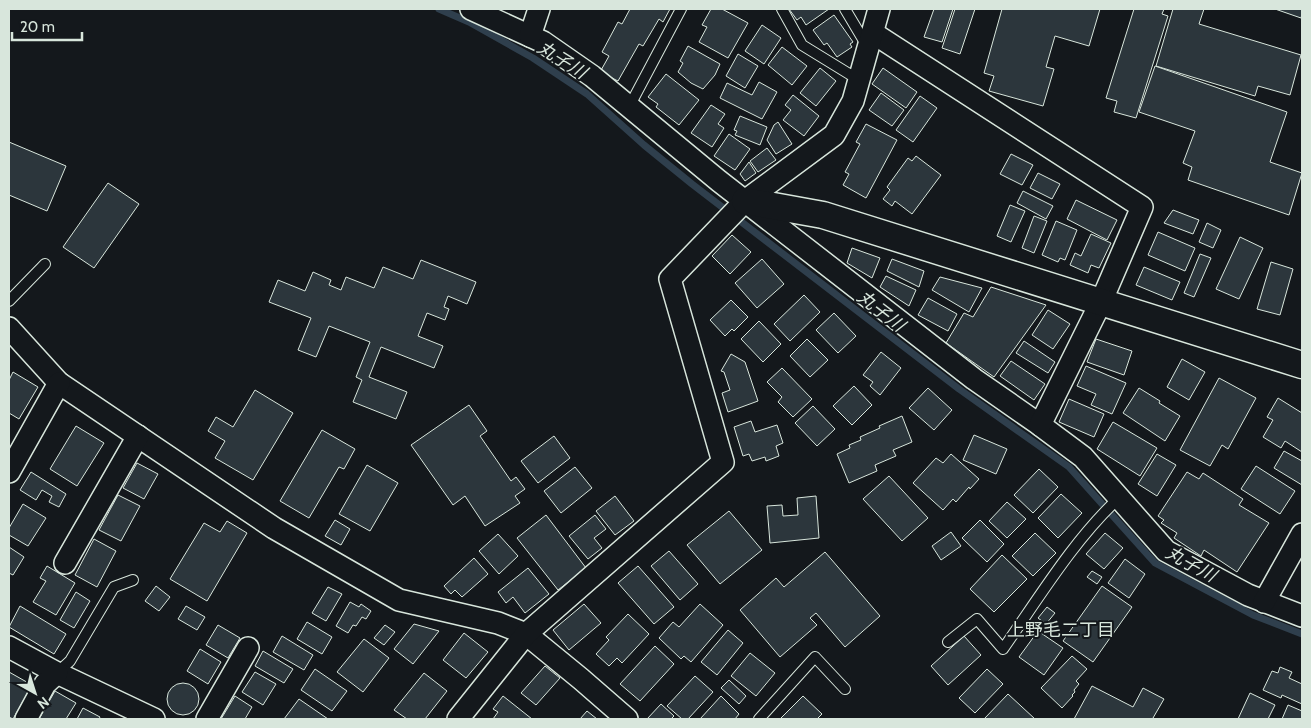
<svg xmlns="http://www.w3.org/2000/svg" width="1311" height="728" viewBox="0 0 1311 728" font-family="Cabin,'Noto Sans JP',sans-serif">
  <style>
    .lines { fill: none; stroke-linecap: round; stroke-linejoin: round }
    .stream { stroke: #2f3f4d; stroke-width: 7 }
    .building { fill: #2c363c; stroke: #d8e6dc }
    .service-casing { stroke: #d8e6dc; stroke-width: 12 }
    .minor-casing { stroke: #d8e6dc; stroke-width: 24 }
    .tertiary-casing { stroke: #d8e6dc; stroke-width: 29 }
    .service { stroke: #14181c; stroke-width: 10 }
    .minor { stroke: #14181c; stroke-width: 21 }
    .tertiary { stroke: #14181c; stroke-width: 26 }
    .labels { text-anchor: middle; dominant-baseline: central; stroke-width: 4; stroke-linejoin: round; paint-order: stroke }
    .water-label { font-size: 18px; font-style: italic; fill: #d8e6dc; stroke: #14181c }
    .neighbourhood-label { font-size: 18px; fill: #d8e6dc; stroke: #14181c }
  </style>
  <rect width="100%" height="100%" fill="#14181c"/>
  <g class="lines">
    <!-- stream -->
    <path class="stream" d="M 439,9 L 469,22 L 533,58 L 587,94 L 644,145 L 692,184 L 959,389 L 1069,467 L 1155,563 L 1253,615 L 1302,634"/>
  </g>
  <!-- building -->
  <g class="building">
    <path d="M 630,9 L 670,9 L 663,22 L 659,19 L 643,46 L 639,44 L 618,81 L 600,72 L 609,56 L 602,52 L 618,22 L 622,24 Z"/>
    <path d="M 711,9 L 722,9 L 748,23 L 728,58 L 699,42 L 707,27 L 702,25 Z"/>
    <path d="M 789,9 L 829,9 L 806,25 L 801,17 L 797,20 Z"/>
    <path d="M 934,9 L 953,9 L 942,42 L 924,37 Z"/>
    <path d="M 955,9 L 975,9 L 960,54 L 942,48 Z"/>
    <path d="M 1002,9 L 1100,9 L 1089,46 L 1055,36 L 1046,67 L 1054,69 L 1043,106 L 989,91 L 994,76 L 984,73 Z"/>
    <path d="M 1134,9 L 1164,9 L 1162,14 L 1168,16 L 1136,118 L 1114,112 L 1117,101 L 1106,98 Z"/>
    <path d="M 1173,9 L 1204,9 L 1199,24 L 1301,55 L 1290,95 L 1258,86 L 1255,96 L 1156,66 Z"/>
    <path d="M 1275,9 L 1302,9 L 1302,14 L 1301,18 Z"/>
    <path d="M 834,15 L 853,42 L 850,44 L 852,47 L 837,57 L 827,43 L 824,45 L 813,30 Z"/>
    <path d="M 762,25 L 781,38 L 764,64 L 745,51 Z"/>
    <path d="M 688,46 L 720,64 L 715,75 L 703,89 L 691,83 L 678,72 L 683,63 L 680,61 Z"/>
    <path d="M 782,47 L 807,66 L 792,85 L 768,65 Z"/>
    <path d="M 738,54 L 758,66 L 745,88 L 726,76 Z"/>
    <path d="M 1155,66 L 1287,112 L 1270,162 L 1302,173 L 1289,215 L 1188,180 L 1192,167 L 1183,163 L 1195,131 L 1139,112 Z"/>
    <path d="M 820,68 L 836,81 L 816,106 L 800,93 Z"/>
    <path d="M 883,68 L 917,92 L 906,108 L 872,84 Z"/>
    <path d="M 666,74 L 699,100 L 679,125 L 656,107 L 658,104 L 648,97 Z"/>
    <path d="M 759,82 L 777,92 L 762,119 L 720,98 L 727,83 L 752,95 Z"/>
    <path d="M 881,93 L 904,110 L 892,126 L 869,110 Z"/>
    <path d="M 793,95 L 819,116 L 804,136 L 783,120 L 791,110 L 785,105 Z"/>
    <path d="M 920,96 L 937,108 L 913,142 L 896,130 Z"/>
    <path d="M 711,105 L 725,114 L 718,124 L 724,128 L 712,147 L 691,133 Z"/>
    <path d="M 740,116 L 767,127 L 760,145 L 735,135 L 737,131 L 734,130 Z"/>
    <path d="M 778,122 L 792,144 L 776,154 L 767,140 L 774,125 Z"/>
    <path d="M 866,124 L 897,140 L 866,198 L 843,185 L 849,174 L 845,172 L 860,144 L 856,142 Z"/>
    <path d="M 729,134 L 750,149 L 735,170 L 714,156 Z"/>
    <path d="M 9,142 L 66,166 L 47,211 L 9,195 Z"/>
    <path d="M 767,148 L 776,160 L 758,172 L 750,161 Z"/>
    <path d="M 1011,154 L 1033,165 L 1022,185 L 1000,174 Z"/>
    <path d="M 916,156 L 941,175 L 912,214 L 895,201 L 892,206 L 883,199 L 890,190 L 887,187 L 908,158 L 912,161 Z"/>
    <path d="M 749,162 L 756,173 L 745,181 L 740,174 Z"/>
    <path d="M 1038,173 L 1060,184 L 1052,199 L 1030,188 Z"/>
    <path d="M 108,183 L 139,204 L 94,268 L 63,247 Z"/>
    <path d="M 1023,191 L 1053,206 L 1046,219 L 1017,203 Z"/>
    <path d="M 1076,200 L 1117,220 L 1107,240 L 1067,219 Z"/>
    <path d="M 1010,205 L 1025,211 L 1011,242 L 997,236 Z"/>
    <path d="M 1173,210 L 1199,220 L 1193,234 L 1164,223 Z"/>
    <path d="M 1034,216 L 1047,221 L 1034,253 L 1022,248 Z"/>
    <path d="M 1056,221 L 1077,230 L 1065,260 L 1060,258 L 1058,262 L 1042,255 Z"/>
    <path d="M 1207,223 L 1221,230 L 1213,248 L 1199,242 Z"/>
    <path d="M 1158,232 L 1195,248 L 1185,271 L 1148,255 Z"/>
    <path d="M 1091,234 L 1111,243 L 1099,268 L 1091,265 L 1088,273 L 1070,265 L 1075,253 L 1081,256 Z"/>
    <path d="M 732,235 L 751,252 L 730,274 L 712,256 Z"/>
    <path d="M 1240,237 L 1263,248 L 1239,299 L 1216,289 Z"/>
    <path d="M 852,248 L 880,258 L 872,278 L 847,263 Z"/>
    <path d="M 1200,254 L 1211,258 L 1194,297 L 1184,293 Z"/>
    <path d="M 762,259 L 784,284 L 757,308 L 735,283 Z"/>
    <path d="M 892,259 L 924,271 L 919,287 L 887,271 Z"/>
    <path d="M 421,260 L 476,282 L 467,304 L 448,296 L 444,307 L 449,309 L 445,320 L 427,313 L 418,336 L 443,346 L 434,368 L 381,347 L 369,377 L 407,392 L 396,419 L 353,402 L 362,380 L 356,377 L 370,342 L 329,326 L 316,357 L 298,350 L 311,318 L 269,302 L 278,280 L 305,291 L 313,272 L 331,280 L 329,285 L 341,290 L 346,277 L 374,288 L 383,267 L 413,279 Z"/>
    <path d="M 1271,262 L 1293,269 L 1280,315 L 1257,309 Z"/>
    <path d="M 1144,267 L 1180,282 L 1172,300 L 1136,285 Z"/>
    <path d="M 886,276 L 916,290 L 909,306 L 880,287 Z"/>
    <path d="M 940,277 L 982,288 L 969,312 L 932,290 Z"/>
    <path d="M 991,287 L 1046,305 L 994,377 L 946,343 L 964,313 L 973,317 Z"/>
    <path d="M 804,295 L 820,312 L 790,341 L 774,324 Z"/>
    <path d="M 928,298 L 957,314 L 948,331 L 918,315 Z"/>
    <path d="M 731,300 L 748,317 L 734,331 L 732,329 L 725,336 L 710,320 Z"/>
    <path d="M 1048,310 L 1070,324 L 1053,349 L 1032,335 Z"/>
    <path d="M 834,313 L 856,336 L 838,353 L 816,330 Z"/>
    <path d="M 759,321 L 781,344 L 763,362 L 741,339 Z"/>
    <path d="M 807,339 L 828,360 L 810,377 L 790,356 Z"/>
    <path d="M 1096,339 L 1132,351 L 1124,375 L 1087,362 Z"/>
    <path d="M 1024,341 L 1055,362 L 1048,373 L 1016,353 Z"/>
    <path d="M 881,352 L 901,368 L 880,395 L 870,386 L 873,382 L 863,375 Z"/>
    <path d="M 731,354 L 745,362 L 758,401 L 728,412 L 722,393 L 730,390 L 724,372 L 721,371 Z"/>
    <path d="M 1182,359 L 1205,372 L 1189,400 L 1167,387 Z"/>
    <path d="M 1011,361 L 1045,384 L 1034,400 L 1000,376 Z"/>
    <path d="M 1086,366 L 1126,383 L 1112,414 L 1091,405 L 1096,394 L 1077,386 Z"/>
    <path d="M 782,368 L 812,399 L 793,417 L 778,402 L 782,397 L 767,382 Z"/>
    <path d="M 13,372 L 38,387 L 19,419 L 9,413 L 9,380 Z"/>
    <path d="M 1219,378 L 1256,398 L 1228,449 L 1222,445 L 1210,466 L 1180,450 Z"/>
    <path d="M 854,386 L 872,405 L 852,425 L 833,406 Z"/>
    <path d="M 928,388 L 952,410 L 934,430 L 909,408 Z"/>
    <path d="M 1139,388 L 1160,401 L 1159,403 L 1180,416 L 1165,441 L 1123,413 Z"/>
    <path d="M 255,390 L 293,413 L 253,480 L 215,458 L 225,441 L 208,431 L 216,417 L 233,427 Z"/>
    <path d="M 1278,398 L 1302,413 L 1302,452 L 1285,441 L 1281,448 L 1263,437 L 1273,420 L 1267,417 Z"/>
    <path d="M 1069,399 L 1104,414 L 1094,437 L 1059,422 Z"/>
    <path d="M 469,405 L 487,431 L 480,436 L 511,481 L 516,477 L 525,489 L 515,496 L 520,503 L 485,526 L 465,496 L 453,505 L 411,445 Z"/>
    <path d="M 813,406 L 835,429 L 817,446 L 795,423 Z"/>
    <path d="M 902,416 L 912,442 L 893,450 L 896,456 L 875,465 L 877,471 L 849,483 L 837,454 L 850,448 L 849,445 L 861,440 L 860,437 L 880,428 L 879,426 Z"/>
    <path d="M 751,421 L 755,432 L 777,425 L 783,443 L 776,446 L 779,456 L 766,461 L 765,457 L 752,461 L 749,454 L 743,456 L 734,427 Z"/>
    <path d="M 1113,422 L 1157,448 L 1140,476 L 1097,449 Z"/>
    <path d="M 76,426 L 104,443 L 77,486 L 50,469 Z"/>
    <path d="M 322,430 L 355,449 L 344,469 L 339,467 L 309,518 L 280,501 Z"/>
    <path d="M 974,435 L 1007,449 L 996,474 L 963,460 Z"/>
    <path d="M 554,436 L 570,458 L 538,483 L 521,461 Z"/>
    <path d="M 1284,451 L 1302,461 L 1302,485 L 1274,468 Z"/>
    <path d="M 951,454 L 979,479 L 970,489 L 969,487 L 956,502 L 953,499 L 943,510 L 913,483 L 936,458 L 943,463 Z"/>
    <path d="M 1157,454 L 1176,465 L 1157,496 L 1138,484 Z"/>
    <path d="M 137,463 L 158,474 L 144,499 L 123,488 Z"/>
    <path d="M 367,465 L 398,483 L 370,531 L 339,514 Z"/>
    <path d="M 1256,466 L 1295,491 L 1280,514 L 1241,489 Z"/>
    <path d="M 575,467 L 592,488 L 561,513 L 544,491 Z"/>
    <path d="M 1039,469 L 1058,487 L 1033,513 L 1014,495 Z"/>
    <path d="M 31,472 L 66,494 L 59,507 L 49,502 L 52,496 L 42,490 L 36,500 L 20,490 Z"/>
    <path d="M 1187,472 L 1199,479 L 1203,473 L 1243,499 L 1239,505 L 1269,523 L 1237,572 L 1204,550 L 1201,556 L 1174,538 L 1177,533 L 1161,523 L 1164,520 L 1158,516 Z"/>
    <path d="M 889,476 L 928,518 L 902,541 L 863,499 Z"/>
    <path d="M 1061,494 L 1082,513 L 1058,538 L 1038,518 Z"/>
    <path d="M 118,495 L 140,506 L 121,541 L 99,530 Z"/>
    <path d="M 615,496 L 634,521 L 615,535 L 596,511 Z"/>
    <path d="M 816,496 L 819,538 L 770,543 L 767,506 L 782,505 L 783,516 L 798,515 L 797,498 Z"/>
    <path d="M 1007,502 L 1026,519 L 1007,538 L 989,521 Z"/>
    <path d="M 23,504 L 46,518 L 28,546 L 9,535 L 9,528 Z"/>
    <path d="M 729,511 L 762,550 L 720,584 L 687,545 Z"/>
    <path d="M 546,515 L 586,568 L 558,590 L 517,538 Z"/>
    <path d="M 595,515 L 606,529 L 594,538 L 602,548 L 588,559 L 569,536 Z"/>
    <path d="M 335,520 L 350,529 L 341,545 L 325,536 Z"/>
    <path d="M 980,520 L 1004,544 L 987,562 L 962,538 Z"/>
    <path d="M 227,521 L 247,533 L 207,601 L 170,579 L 204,523 L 220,532 Z"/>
    <path d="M 951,532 L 961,546 L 941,560 L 932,546 Z"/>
    <path d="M 1035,533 L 1056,553 L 1033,576 L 1012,556 Z"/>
    <path d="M 1105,533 L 1123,548 L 1104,569 L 1086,554 Z"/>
    <path d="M 498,534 L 518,556 L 499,574 L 479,551 Z"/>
    <path d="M 94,539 L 116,551 L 97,587 L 75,575 Z"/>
    <path d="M 9,547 L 24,557 L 13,575 L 9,573 Z"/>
    <path d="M 669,551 L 698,584 L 680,600 L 651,566 Z"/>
    <path d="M 825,552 L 880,616 L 845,647 L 816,613 L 810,618 L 817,625 L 780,657 L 740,610 L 776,578 L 784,587 Z"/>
    <path d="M 1002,555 L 1027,579 L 994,612 L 970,589 Z"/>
    <path d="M 474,558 L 488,574 L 462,597 L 455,590 L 451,594 L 444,586 Z"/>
    <path d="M 1125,559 L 1145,574 L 1129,598 L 1108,583 Z"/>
    <path d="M 47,566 L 75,583 L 56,615 L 33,602 L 46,581 L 40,578 Z"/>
    <path d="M 638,566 L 674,607 L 654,624 L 618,583 Z"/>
    <path d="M 528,568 L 549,594 L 525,613 L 513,597 L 506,603 L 498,592 Z"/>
    <path d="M 1092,571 L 1102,577 L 1097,584 L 1087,577 Z"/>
    <path d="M 156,586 L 170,597 L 159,611 L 145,601 Z"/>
    <path d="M 1102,586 L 1132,607 L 1093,662 L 1063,641 Z"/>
    <path d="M 328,587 L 342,594 L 326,621 L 312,613 Z"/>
    <path d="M 76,592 L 90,601 L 74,628 L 60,620 Z"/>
    <path d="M 350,602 L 359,607 L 361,604 L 371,611 L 366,619 L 362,617 L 356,626 L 353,625 L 348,633 L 336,626 Z"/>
    <path d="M 584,604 L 601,623 L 569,650 L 553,630 Z"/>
    <path d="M 700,604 L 723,625 L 691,662 L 684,656 L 681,659 L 659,638 L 673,622 L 679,627 Z"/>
    <path d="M 20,606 L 66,634 L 54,654 L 9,627 Z"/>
    <path d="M 186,606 L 205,617 L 197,630 L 178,619 Z"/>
    <path d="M 1047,607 L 1055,613 L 1046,624 L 1038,618 Z"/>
    <path d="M 628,614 L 649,634 L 622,663 L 617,658 L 609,666 L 596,654 L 609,640 L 606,637 Z"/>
    <path d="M 307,622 L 332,637 L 322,654 L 297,639 Z"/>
    <path d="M 414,624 L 439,631 L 413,664 L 394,649 Z"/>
    <path d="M 218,625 L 240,638 L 228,658 L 206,645 Z"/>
    <path d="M 385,625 L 395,632 L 384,645 L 374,638 Z"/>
    <path d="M 728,630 L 743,643 L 717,675 L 701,662 Z"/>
    <path d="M 1038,631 L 1063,648 L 1044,675 L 1019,657 Z"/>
    <path d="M 464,633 L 488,652 L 466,678 L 443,660 Z"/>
    <path d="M 282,636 L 313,655 L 304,670 L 273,652 Z"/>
    <path d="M 964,636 L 981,655 L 948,685 L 931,666 Z"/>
    <path d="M 364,639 L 389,658 L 363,692 L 337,672 Z"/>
    <path d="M 655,646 L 674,664 L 640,701 L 620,684 Z"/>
    <path d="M 200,649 L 221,662 L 208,684 L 187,671 Z"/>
    <path d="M 263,651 L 293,669 L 284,683 L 255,666 Z"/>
    <path d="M 750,653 L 775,673 L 756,696 L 731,676 Z"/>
    <path d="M 1072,656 L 1087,669 L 1076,681 L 1079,684 L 1074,690 L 1075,692 L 1072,695 L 1073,696 L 1062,708 L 1041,688 Z"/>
    <path d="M 545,666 L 560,678 L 536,705 L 521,693 Z"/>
    <path d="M 1280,667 L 1292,672 L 1289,678 L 1302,684 L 1302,704 L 1282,695 L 1281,698 L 1263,690 L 1272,671 L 1278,673 Z"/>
    <path d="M 315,669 L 347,691 L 332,711 L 301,690 Z"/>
    <path d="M 987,669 L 1003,684 L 975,713 L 959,698 Z"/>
    <path d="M 9,672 L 32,685 L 13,719 L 9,717 Z"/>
    <path d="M 255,672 L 276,684 L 263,705 L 242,692 Z"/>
    <path d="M 424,673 L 447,691 L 425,719 L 407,719 L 394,710 Z"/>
    <path d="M 695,676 L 713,692 L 688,719 L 682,719 L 667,706 Z"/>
    <path d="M 729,680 L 746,696 L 739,704 L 721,688 Z"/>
    <circle cx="183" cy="699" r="16"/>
    <path d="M 1092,686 L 1133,707 L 1143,688 L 1164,699 L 1153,718 L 1155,719 L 1074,719 Z"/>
    <path d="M 55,691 L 76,703 L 66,719 L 39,719 Z"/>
    <path d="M 1250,693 L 1275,705 L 1268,719 L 1238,719 Z"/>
    <path d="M 1008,694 L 1035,719 L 984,719 Z"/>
    <path d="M 235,696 L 252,707 L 245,719 L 221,719 Z"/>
    <path d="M 503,696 L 532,719 L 493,719 L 498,712 L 493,709 Z"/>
    <path d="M 721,696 L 739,714 L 735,719 L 700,719 Z"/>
    <path d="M 803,696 L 822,714 L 817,719 L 780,719 Z"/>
    <path d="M 299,699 L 328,719 L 284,719 Z"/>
    <path d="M 661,704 L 674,716 L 671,719 L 647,719 Z"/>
    <path d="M 1288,705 L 1302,711 L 1302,719 L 1282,719 Z"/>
    <path d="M 83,708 L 100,717 L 99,719 L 77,719 Z"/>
    <path d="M 587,711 L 597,719 L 580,719 Z"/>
  </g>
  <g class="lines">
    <!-- service casing -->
    <g class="service-casing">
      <g id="service">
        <path d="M 782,9 L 802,45 L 859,80"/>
        <path d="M 845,9 L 867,46"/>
        <path d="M 629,107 L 681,9"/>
        <path d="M 9,301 L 45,264"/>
        <path d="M 948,642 L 977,619 L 1003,649 C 1038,599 1075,538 1120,497"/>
        <path d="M 57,673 L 70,661 L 114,587 L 133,580"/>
        <path d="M 759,719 L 815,657 L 845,689"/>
      </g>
    </g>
    <!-- minor casing -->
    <g class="minor-casing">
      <g id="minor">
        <path d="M 471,9 L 543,42 L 592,76 L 719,181 L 974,379 L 1040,425 L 1083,457 L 1166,551 L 1248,595 L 1302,616"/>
        <path d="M 873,33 L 1142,207 L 1101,302 L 1040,425"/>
        <path d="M 530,36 L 539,9"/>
        <path d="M 9,328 L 59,383 L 274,528 L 399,600 L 498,623 L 526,634 L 581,679 L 627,719"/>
        <path d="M 9,472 L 59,383"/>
        <path d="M 65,563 L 138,436"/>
        <path d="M 1264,602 L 1302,534"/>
        <path d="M 9,647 L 57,673 L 154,719"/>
        <path d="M 26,719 L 45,684 L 57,673"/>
        <path d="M 207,719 L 248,648"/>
        <path d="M 458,719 L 526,634 L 723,462 L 670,279 L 745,201 L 834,135 L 853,101 L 879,9"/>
      </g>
    </g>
    <!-- tertiary casing -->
    <g class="tertiary-casing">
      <path id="tertiary" d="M 745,201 L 823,215 L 1302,365"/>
    </g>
    <!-- service -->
    <use href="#service" class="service"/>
    <!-- minor -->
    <use href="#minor" class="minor"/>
    <!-- tertiary -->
    <use href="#tertiary" class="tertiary"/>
  </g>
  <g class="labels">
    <!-- water labels -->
    <g class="water-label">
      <text transform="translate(562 60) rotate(32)">丸子川</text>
      <text transform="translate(881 311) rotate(38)">丸子川</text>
      <text transform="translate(1191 564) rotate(29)">丸子川</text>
    </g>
    <!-- neighbourhood labels -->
    <g class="neighbourhood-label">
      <text x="1061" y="630">上野毛二丁目</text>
    </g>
  </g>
  <!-- border -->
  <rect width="1311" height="728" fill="none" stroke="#d8e6dc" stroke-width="20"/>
  <!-- north arrow -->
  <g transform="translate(35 693) rotate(141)" stroke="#14181c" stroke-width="4" paint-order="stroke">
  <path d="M0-4L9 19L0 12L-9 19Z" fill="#d8e6dc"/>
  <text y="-8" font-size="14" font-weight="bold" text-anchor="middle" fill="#d8e6dc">N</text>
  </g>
  <!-- scale -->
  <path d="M12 32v8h70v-8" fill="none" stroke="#d8e6dc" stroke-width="2.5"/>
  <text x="20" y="32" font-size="15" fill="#d8e6dc" stroke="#14181c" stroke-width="4" paint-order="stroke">20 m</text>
</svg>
